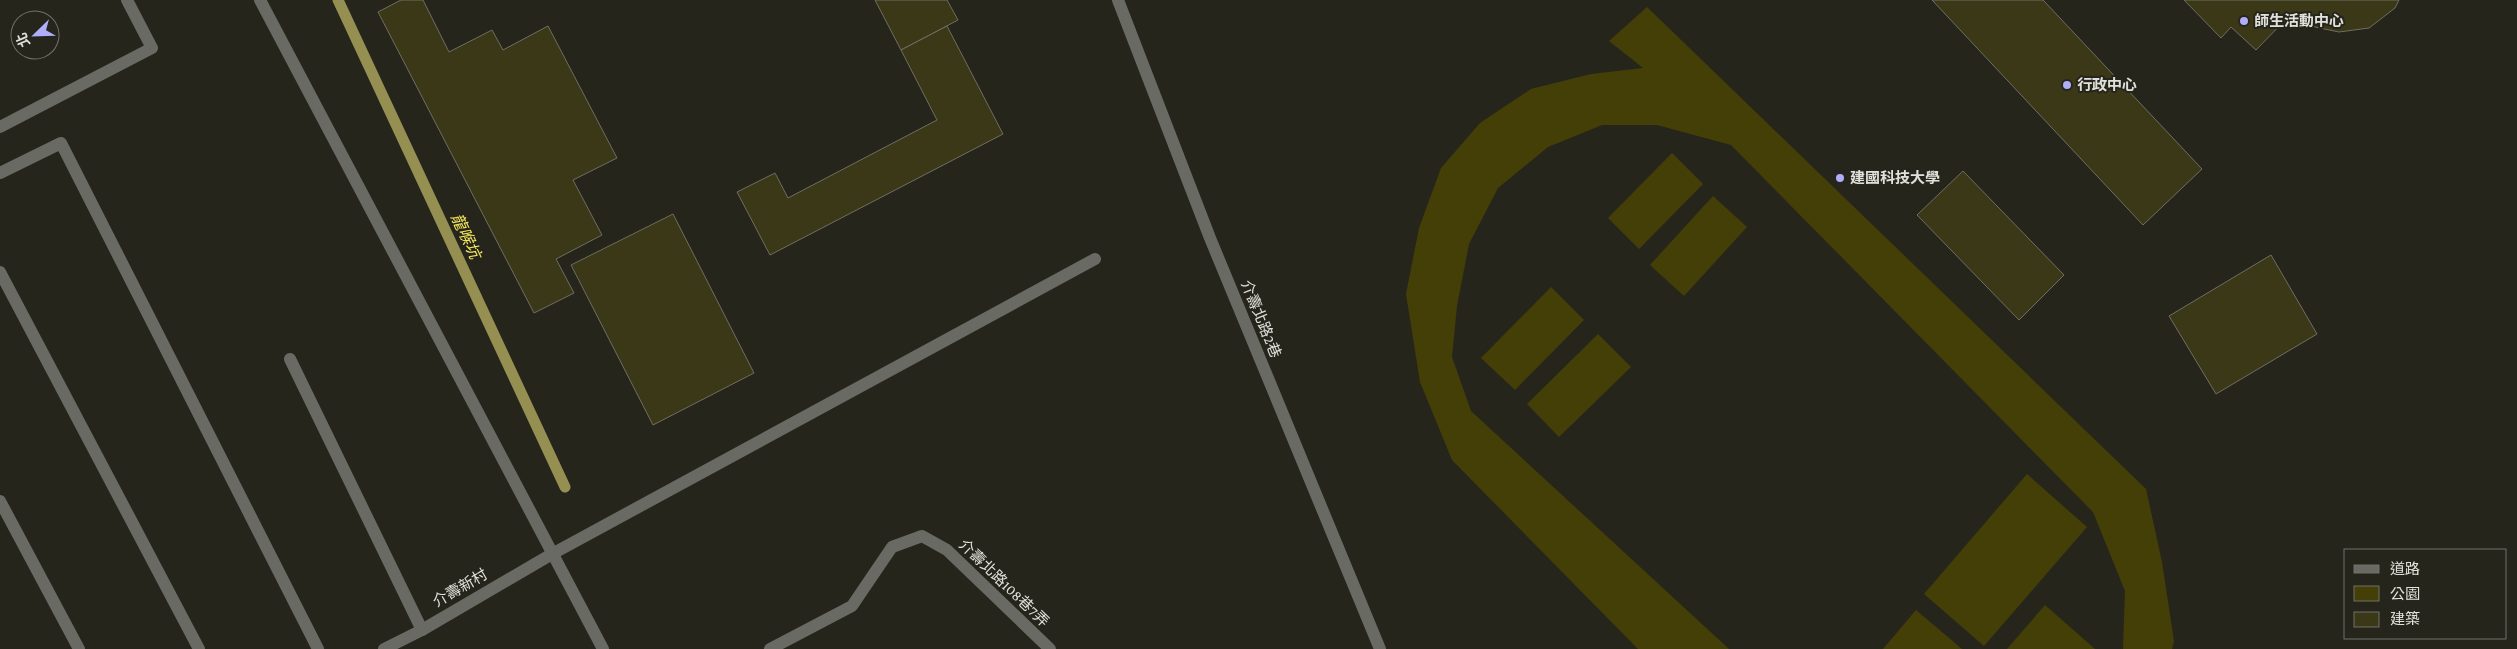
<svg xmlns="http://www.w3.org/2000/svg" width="2517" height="649" viewBox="0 0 2517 649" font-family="'Crimson Pro','Noto Sans TC',serif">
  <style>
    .green { fill: #443f07 }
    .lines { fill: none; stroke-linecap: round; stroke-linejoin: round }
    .stream { stroke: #959052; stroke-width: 11 }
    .building { fill: #3b3817; stroke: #6f6e63 }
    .minor { stroke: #6a6a65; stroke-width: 12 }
    .poi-dot { fill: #afaefa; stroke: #26251c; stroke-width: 2 }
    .labels { text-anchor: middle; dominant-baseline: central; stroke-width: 4; stroke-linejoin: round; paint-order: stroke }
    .poi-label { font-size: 15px; font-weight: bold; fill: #e1e1db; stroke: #26251c; text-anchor: start }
    .street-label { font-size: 15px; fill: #e1e1db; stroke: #26251c }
    .water-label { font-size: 16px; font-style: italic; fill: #f4e75d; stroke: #26251c }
  </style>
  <rect width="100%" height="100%" fill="#26251c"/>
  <!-- green -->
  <g class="green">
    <path d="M 1647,7 L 2146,489 L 2162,562 L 2174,641 L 2172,649 L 2123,649 L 2125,591 L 2093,512 L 1731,145 L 1657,125 L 1602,125 L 1548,147 L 1498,188 L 1469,244 L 1457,306 L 1452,357 L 1471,411 L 1729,649 L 1638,649 L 1452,460 L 1420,382 L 1406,294 L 1419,228 L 1441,168 L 1480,123 L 1531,89 L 1591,74 L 1643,68 L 1609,41 Z"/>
    <path d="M 1672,153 L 1703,184 L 1639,249 L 1608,218 Z"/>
    <path d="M 1713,196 L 1747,227 L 1684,296 L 1650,265 Z"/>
    <path d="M 1551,287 L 1584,320 L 1515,390 L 1481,358 Z"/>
    <path d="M 1598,334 L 1631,367 L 1559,437 L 1527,404 Z"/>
    <path d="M 2027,474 L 2087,527 L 1984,646 L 1924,594 Z"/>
    <path d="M 2045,605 L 2095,649 L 2007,649 Z"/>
    <path d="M 1916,610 L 1962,649 L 1883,649 Z"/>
  </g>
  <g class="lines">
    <!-- stream -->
    <path class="stream" d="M 338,0 L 565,487"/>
  </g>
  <!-- building -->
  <g class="building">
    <path d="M 401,0 L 423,0 L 449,52 L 492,30 L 503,50 L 548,26 L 617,158 L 573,180 L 602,235 L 556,259 L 574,293 L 534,313 L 378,12 Z"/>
    <path d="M 875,0 L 947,0 L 958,20 L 901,50 Z"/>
    <path d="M 1932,0 L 2043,0 L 2202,169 L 2143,225 Z"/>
    <path d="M 2184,0 L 2399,0 L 2395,8 L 2369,28 L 2339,32 L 2315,27 L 2291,14 L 2256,50 L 2231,27 L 2221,38 Z"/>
    <path d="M 947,26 L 1003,134 L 770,255 L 737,192 L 775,173 L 788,198 L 937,120 L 901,50 Z"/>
    <path d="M 1963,171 L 2064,275 L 2019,320 L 1917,215 Z"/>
    <path d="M 673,214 L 754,373 L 653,425 L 571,265 Z"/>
    <path d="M 2271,255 L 2317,334 L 2216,394 L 2169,316 Z"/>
  </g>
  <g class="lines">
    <!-- minor -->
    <g class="minor">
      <path d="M 260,0 L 603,649"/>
      <path d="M 1118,0 L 1210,238 L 1380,649"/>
      <path d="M 0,127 L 152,48 L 127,0"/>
      <path d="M 0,173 L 61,143 L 318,649"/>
      <path d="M 0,272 L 199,649"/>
      <path d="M 290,359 L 422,630"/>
      <path d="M 0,501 L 79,649"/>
      <path d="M 384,649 L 422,630 L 552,554 L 1095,259"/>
      <path d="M 770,649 L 852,606 L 892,547 L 922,536 L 947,550 L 1050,649"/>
    </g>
  </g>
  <!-- markers -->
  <g class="poi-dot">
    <circle cx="2244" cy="21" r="5"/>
    <circle cx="2067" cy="85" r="5"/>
    <circle cx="1840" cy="178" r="5"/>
  </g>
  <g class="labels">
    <!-- poi labels -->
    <g class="poi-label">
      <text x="2254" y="21">師生活動中心</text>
      <text x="2077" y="85">行政中心</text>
      <text x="1850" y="178">建國科技大學</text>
    </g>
    <!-- street labels -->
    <g class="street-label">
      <text transform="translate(1261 319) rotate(68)">介壽北路2巷</text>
      <text transform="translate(1004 583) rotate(44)">介壽北路108巷7弄</text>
      <text transform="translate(460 588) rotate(-30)">介壽新村</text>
    </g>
    <!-- water labels -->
    <g class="water-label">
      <text transform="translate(466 236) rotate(65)">龍喉坑</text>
    </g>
  </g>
  <!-- legend -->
  <rect x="2344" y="549" width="162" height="90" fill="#26251c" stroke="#717068"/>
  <rect x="2354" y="565" width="25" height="8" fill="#6a6a65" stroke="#717068"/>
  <text x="2390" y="574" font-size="15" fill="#e1e1db">道路</text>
  <rect x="2354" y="586" width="25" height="15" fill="#443f07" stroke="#717068"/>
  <text x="2390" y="599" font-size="15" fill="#e1e1db">公園</text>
  <rect x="2354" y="612" width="25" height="15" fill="#3b3817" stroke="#717068"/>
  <text x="2390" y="624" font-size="15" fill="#e1e1db">建築</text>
  <!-- north arrow -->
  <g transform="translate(35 35) rotate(247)"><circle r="24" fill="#26251c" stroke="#717068"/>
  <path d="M0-4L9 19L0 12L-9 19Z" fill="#afaefa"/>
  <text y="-8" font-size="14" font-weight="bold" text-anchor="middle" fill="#e1e1db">北</text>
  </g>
</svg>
